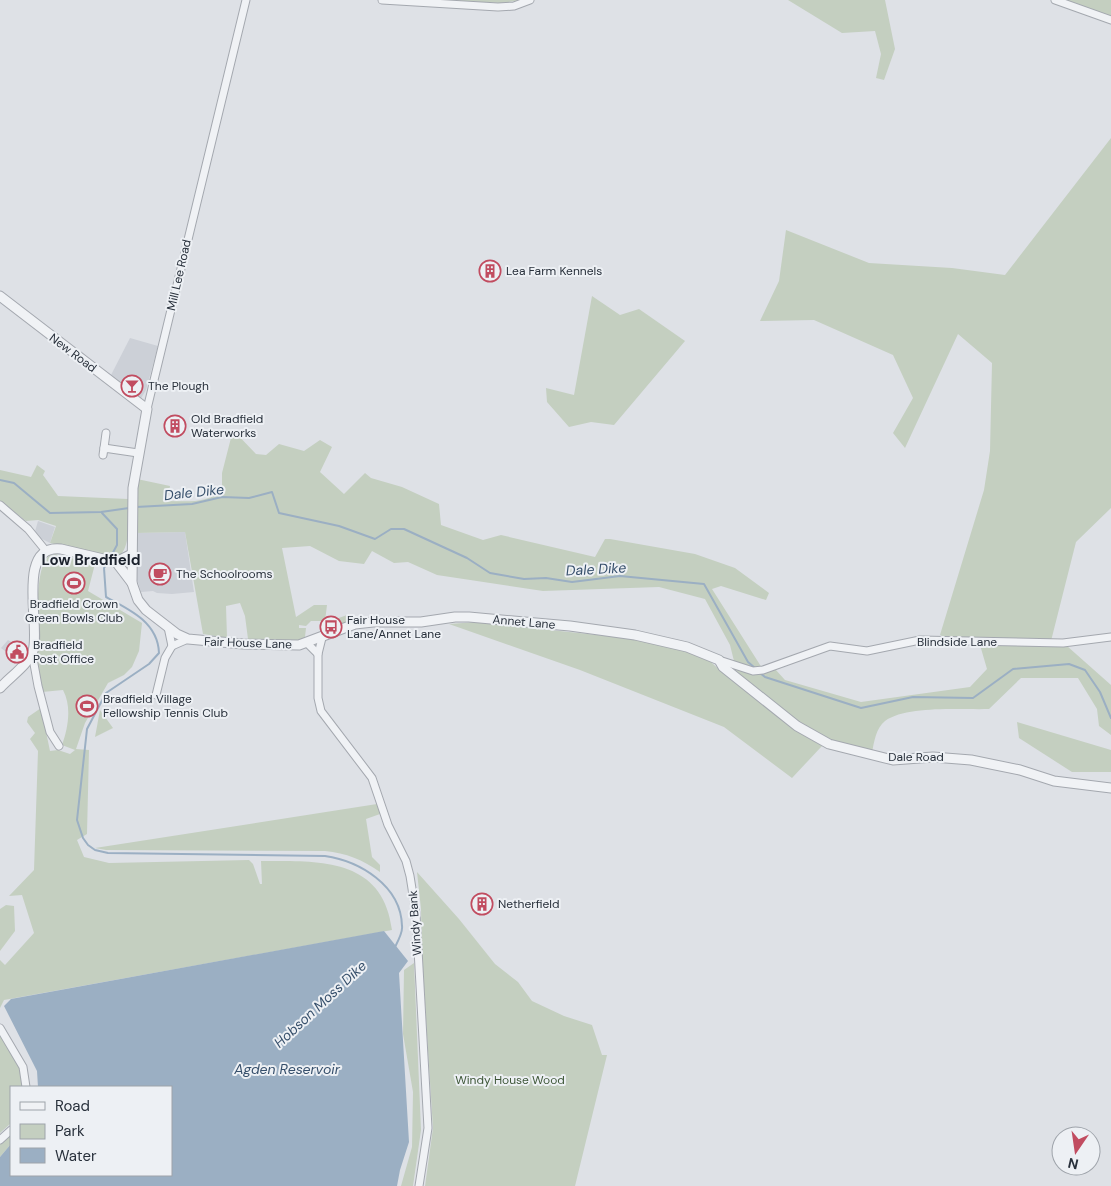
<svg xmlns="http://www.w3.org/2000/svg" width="1111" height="1186" viewBox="0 0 1111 1186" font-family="'DM Sans',sans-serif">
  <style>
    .built { fill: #ccd0d7 }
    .green { fill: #c4cfc0 }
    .water { fill: #9bafc3 }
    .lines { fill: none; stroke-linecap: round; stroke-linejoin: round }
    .stream { stroke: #9bafc3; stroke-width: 2 }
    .minor-casing { stroke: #a4a8af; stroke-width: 9 }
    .tertiary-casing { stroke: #a4a8af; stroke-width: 11 }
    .minor { stroke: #f0f2f5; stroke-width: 7 }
    .tertiary { stroke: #f0f2f5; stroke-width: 9 }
    .labels { text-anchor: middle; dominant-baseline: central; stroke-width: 4; stroke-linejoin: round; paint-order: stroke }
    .poi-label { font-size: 12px; fill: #28303b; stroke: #edf0f4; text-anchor: start }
    .street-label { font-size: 12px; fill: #28303b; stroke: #edf0f4 }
    .park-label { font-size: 12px; fill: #3d5637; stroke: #edf0f4 }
    .water-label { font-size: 14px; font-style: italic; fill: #364f6b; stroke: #edf0f4 }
    .quarter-label { font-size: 15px; font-weight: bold; fill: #1b212c; stroke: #edf0f4 }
  </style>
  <rect width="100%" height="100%" fill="#dee1e6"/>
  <!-- built -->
  <g class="built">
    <path d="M 130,338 L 158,346 L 146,390 L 140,400 L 110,377 Z"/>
    <path d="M 38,521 L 55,527 L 50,543 L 34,535 Z"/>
    <path d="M 185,532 L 194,592 L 172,594 L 157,593 L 153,591 L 141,592 L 135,573 L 136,533 Z"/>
    <path d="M 8,640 L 13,643 L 17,640 L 29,650 L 22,660 L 11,651 L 5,651 L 1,648 Z"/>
  </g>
  <!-- green -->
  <g class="green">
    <path d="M 447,0 L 521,0 L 501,3 Z"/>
    <path d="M 788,0 L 885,0 L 895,49 L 884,80 L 876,78 L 881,54 L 875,31 L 842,33 Z"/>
    <path d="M 1066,0 L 1111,0 L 1111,17 Z"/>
    <path d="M 1111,138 L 1111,508 L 1076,542 L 1051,641 L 948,639 L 940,635 L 984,490 L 990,451 L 992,363 L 958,334 L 905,448 L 893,433 L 913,398 L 893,355 L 814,320 L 760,321 L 779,281 L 786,230 L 869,263 L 952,268 L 1005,275 Z"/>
    <path d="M 592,296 L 620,315 L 639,309 L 685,341 L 614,425 L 591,422 L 569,427 L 547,402 L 546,388 L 574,395 Z"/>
    <path d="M 233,430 L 256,454 L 266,455 L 279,444 L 304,451 L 320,440 L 332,447 L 320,472 L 344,494 L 365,473 L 371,478 L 402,487 L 439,504 L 441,525 L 483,540 L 501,535 L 595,557 L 605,539 L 610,539 L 695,554 L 735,568 L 769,593 L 766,600 L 721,586 L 712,589 L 762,668 L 753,669 L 734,661 L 730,645 L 705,599 L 659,587 L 543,591 L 437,575 L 408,562 L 394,563 L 372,551 L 364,564 L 339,561 L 310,546 L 282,548 L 296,617 L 314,605 L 327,605 L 325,621 L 311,621 L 306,626 L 299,625 L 299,628 L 306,628 L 305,637 L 300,641 L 248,639 L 245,616 L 240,603 L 226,606 L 227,638 L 203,634 L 185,532 L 136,533 L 137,479 L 170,486 L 167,501 C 186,501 208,504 222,490 L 222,473 Z"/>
    <path d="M 37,465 L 45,471 L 43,475 L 58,496 L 128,499 C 127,516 133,550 116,558 L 50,543 L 56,526 L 38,520 L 26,521 L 0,501 L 0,470 L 31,477 Z"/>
    <path d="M 55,554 L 95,564 L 88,591 L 142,623 L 139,651 L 132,667 L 124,675 L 108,683 L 85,723 L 76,749 L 89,750 L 87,834 L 77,840 L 84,857 L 109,863 L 249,860 L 253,864 L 260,884 L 262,884 L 261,861 C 316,861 383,856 392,930 L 4,1000 L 0,1008 L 0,960 L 5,965 L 34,933 L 22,895 L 9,896 L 34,870 L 38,751 L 30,739 L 35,733 L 27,722 L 28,717 L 41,708 L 50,751 L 58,750 L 70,754 L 75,750 L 62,745 C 68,728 72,707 63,690 L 42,692 L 38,685 C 38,664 32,569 48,557 C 50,555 53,555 55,554 Z"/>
    <path d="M 350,614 L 358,620 L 335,628 L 333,620 Z"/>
    <path d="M 476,622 L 635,639 L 704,656 L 730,679 L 795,729 L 822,746 L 792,778 L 724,727 L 580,670 L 449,624 Z"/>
    <path d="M 980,645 L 1067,646 L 1111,685 L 1111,735 L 1099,726 L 1097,709 L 1078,678 L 1021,678 L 989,709 C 962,710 907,705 885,721 C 876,728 874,742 872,753 L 831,741 L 799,723 L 734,669 L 755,674 L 775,669 L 785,680 L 861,702 L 970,687 L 987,669 Z"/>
    <path d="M 100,710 L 113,728 L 95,737 Z"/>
    <path d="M 1017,722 L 1111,750 L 1111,772 L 1072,772 L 1019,738 Z"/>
    <path d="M 377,804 L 380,814 L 366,819 L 372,857 L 380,865 L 380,872 C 363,860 346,853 325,851 L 106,850 L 95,848 Z"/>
    <path d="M 417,872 L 459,919 L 495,964 L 518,982 L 532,1001 L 564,1016 L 592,1025 L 602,1055 L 607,1055 L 575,1186 L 425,1186 L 433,1128 L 422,957 L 421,909 Z"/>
    <path d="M 6,905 L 14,906 L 15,931 L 0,951 L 0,909 Z"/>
    <path d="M 414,963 L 421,1130 L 413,1186 L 401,1186 L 412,1147 L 413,1092 L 403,1034 L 404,970 Z"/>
    <path d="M 0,1035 L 24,1074 L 24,1087 L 11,1087 L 11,1123 L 0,1133 Z"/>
    <path d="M 11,1134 L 11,1144 L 0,1157 L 0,1144 Z"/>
  </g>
  <!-- water -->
  <path class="water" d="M 384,931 L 408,961 L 399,973 L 409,1142 L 400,1170 L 397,1186 L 0,1186 L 0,1157 L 11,1144 L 11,1175 L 171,1175 L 171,1087 L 38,1087 L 37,1071 L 4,1006 L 11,999 Z"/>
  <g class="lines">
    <!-- stream -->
    <g class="stream">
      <path d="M 0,480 L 14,483 L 50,513 L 101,512 L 129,508"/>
      <path d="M 136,507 L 192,504 L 222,497 L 249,498 L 272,492 L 279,513 L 339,526 L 375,539 L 391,529 L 404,529 L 467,558 L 490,573 L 524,579 L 546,578 L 572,582 L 620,576 L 704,584 L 748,662 L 755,668"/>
      <path d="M 102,513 L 117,529 L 117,545 L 110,558"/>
      <path d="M 107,564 L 104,568 L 106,597 C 131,610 158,623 159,653 L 149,664 L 106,693 L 87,729 L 77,820 L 83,838 L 88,845 L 95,850 L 108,853 L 325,856 C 359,861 401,885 402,926 C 403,932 398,941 395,947"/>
      <path d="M 760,673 L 765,677 L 861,708 L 913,697 L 973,698 L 1013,669 L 1069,664 L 1085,670 L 1100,692 L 1111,718"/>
    </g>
    <!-- minor casing -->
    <g class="minor-casing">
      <g id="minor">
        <path d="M 382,0 L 498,7 L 514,6 L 530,0"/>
        <path d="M 1055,0 L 1111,20"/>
        <path d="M 147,409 L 246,0"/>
        <path d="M 104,448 L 106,433"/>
        <path d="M 103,455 L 104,448 L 138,453"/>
        <path d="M 0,505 L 28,529 L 46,551"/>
        <path d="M 307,643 L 318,654 L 318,698 L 321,711 L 372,778 L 388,825 L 406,861 L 410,876 L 416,914 L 428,1128 L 419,1186"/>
        <path d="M 172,646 L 188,639"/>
        <path d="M 32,653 L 38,686 L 50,732 L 59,746"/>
        <path d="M 318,654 L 322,638"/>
        <path d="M 719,660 L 753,671 L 763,670 L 830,646 L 867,651 L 920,640 L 1063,643 L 1111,637"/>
        <path d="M 156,695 L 165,658 L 172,646 L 168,627"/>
        <path d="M 0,1028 L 23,1067 L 26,1087"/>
        <path d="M 0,1140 L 11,1130"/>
      </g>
    </g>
    <!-- tertiary casing -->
    <g class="tertiary-casing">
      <g id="tertiary">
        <path d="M 0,296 L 147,409 L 133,488 L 132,583 L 138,600 L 146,610 L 177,634 L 188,639 L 243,644 L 299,645 L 355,624 L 373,622 L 421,622 L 455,617 L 469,617 L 570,626 L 635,635 L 687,647 L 719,660 L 723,667 L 797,726 L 829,744 L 893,760 L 933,757 L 971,760 L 1020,770 L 1054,781 L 1111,788"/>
        <path d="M 116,562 L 132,583"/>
        <path d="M 0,688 C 10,677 29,664 33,651 C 41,627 15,544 61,549 L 116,562 L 132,554"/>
      </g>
    </g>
    <!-- minor -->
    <use href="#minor" class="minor"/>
    <!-- tertiary -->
    <use href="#tertiary" class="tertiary"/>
  </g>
  <!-- icons -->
  <defs>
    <g id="building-ring" transform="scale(1.125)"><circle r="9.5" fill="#edf0f4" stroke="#c14c60" stroke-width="1.5"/><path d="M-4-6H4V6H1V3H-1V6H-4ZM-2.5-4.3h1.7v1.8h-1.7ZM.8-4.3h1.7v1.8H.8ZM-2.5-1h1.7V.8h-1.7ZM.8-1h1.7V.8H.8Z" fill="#c14c60"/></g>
    <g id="bar-ring" transform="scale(1.125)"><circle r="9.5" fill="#edf0f4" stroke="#c14c60" stroke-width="1.5"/><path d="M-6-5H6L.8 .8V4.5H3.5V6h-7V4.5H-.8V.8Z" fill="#c14c60"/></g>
    <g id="cafe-ring" transform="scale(1.125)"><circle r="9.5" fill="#edf0f4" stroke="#c14c60" stroke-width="1.5"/><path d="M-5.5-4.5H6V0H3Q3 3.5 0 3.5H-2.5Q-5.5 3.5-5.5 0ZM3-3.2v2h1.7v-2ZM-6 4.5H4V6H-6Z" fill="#c14c60"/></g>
    <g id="stadium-ring" transform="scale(1.125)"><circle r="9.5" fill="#edf0f4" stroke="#c14c60" stroke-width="1.5"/><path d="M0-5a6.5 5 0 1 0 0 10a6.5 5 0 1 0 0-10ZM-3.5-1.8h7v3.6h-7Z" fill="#c14c60"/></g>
    <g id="bus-ring" transform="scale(1.125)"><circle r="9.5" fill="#edf0f4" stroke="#c14c60" stroke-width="1.5"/><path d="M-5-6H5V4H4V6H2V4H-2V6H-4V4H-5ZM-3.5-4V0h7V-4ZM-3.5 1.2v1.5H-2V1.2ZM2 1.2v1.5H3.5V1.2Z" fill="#c14c60"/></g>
    <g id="civic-ring" transform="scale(1.125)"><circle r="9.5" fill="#edf0f4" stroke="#c14c60" stroke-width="1.5"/><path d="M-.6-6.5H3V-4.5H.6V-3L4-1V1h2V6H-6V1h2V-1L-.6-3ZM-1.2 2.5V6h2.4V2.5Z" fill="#c14c60"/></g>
  </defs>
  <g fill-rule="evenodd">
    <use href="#building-ring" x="490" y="271"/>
    <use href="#bar-ring" x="132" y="386"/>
    <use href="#building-ring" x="175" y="426"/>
    <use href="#cafe-ring" x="160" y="574"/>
    <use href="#stadium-ring" x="74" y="583"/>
    <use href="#bus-ring" x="331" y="627"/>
    <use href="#civic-ring" x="17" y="652"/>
    <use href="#stadium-ring" x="87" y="706"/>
    <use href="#building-ring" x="482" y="904"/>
  </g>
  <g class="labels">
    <!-- poi labels -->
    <g class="poi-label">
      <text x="506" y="271">Lea Farm Kennels</text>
      <text x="148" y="386">The Plough</text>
      <text x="191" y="419">Old Bradfield<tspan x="191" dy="14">Waterworks</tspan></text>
      <text x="176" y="574">The Schoolrooms</text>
      <text x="74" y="604" text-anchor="middle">Bradfield Crown<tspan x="74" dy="14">Green Bowls Club</tspan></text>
      <text x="347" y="620">Fair House<tspan x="347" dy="14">Lane/Annet Lane</tspan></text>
      <text x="33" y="645">Bradfield<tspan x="33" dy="14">Post Office</tspan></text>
      <text x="103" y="699">Bradfield Village<tspan x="103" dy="14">Fellowship Tennis Club</tspan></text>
      <text x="498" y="904">Netherfield</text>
    </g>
    <!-- street labels -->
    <g class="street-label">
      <text transform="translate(179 275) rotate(-77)">Mill Lee Road</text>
      <text transform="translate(73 353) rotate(37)">New Road</text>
      <text transform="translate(524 622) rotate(5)">Annet Lane</text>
      <text x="957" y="642">Blindside Lane</text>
      <text transform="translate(248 643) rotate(2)">Fair House Lane</text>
      <text x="916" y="757">Dale Road</text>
      <text transform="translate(415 923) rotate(-94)">Windy Bank</text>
    </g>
    <!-- park labels -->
    <g class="park-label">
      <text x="510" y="1080">Windy House Wood</text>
    </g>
    <!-- water labels -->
    <g class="water-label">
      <text transform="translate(194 492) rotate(-6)">Dale Dike</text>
      <text transform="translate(596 569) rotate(-3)">Dale Dike</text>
      <text transform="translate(320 1004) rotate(-43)">Hobson Moss Dike</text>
      <text x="287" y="1069">Agden Reservoir</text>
    </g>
    <!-- quarter labels -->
    <g class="quarter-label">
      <text x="91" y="560">Low Bradfield</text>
    </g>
  </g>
  <!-- legend -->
  <rect x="10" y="1086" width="162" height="90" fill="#edf0f4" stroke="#9ea3aa"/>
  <rect x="20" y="1102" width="25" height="8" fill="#f0f2f5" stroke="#9ea3aa"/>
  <text x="55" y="1111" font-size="15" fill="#28303b">Road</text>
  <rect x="20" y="1124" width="25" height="15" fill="#c4cfc0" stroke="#9ea3aa"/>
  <text x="55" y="1136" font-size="15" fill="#28303b">Park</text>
  <rect x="20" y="1148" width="25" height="15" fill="#9bafc3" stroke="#9ea3aa"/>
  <text x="55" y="1161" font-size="15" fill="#28303b">Water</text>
  <!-- north arrow -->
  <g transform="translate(1076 1151) rotate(193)"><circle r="24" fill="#edf0f4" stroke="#9ea3aa"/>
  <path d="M0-4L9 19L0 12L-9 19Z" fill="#c14c60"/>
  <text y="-8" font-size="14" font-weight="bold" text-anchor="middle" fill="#28303b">N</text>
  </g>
</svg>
